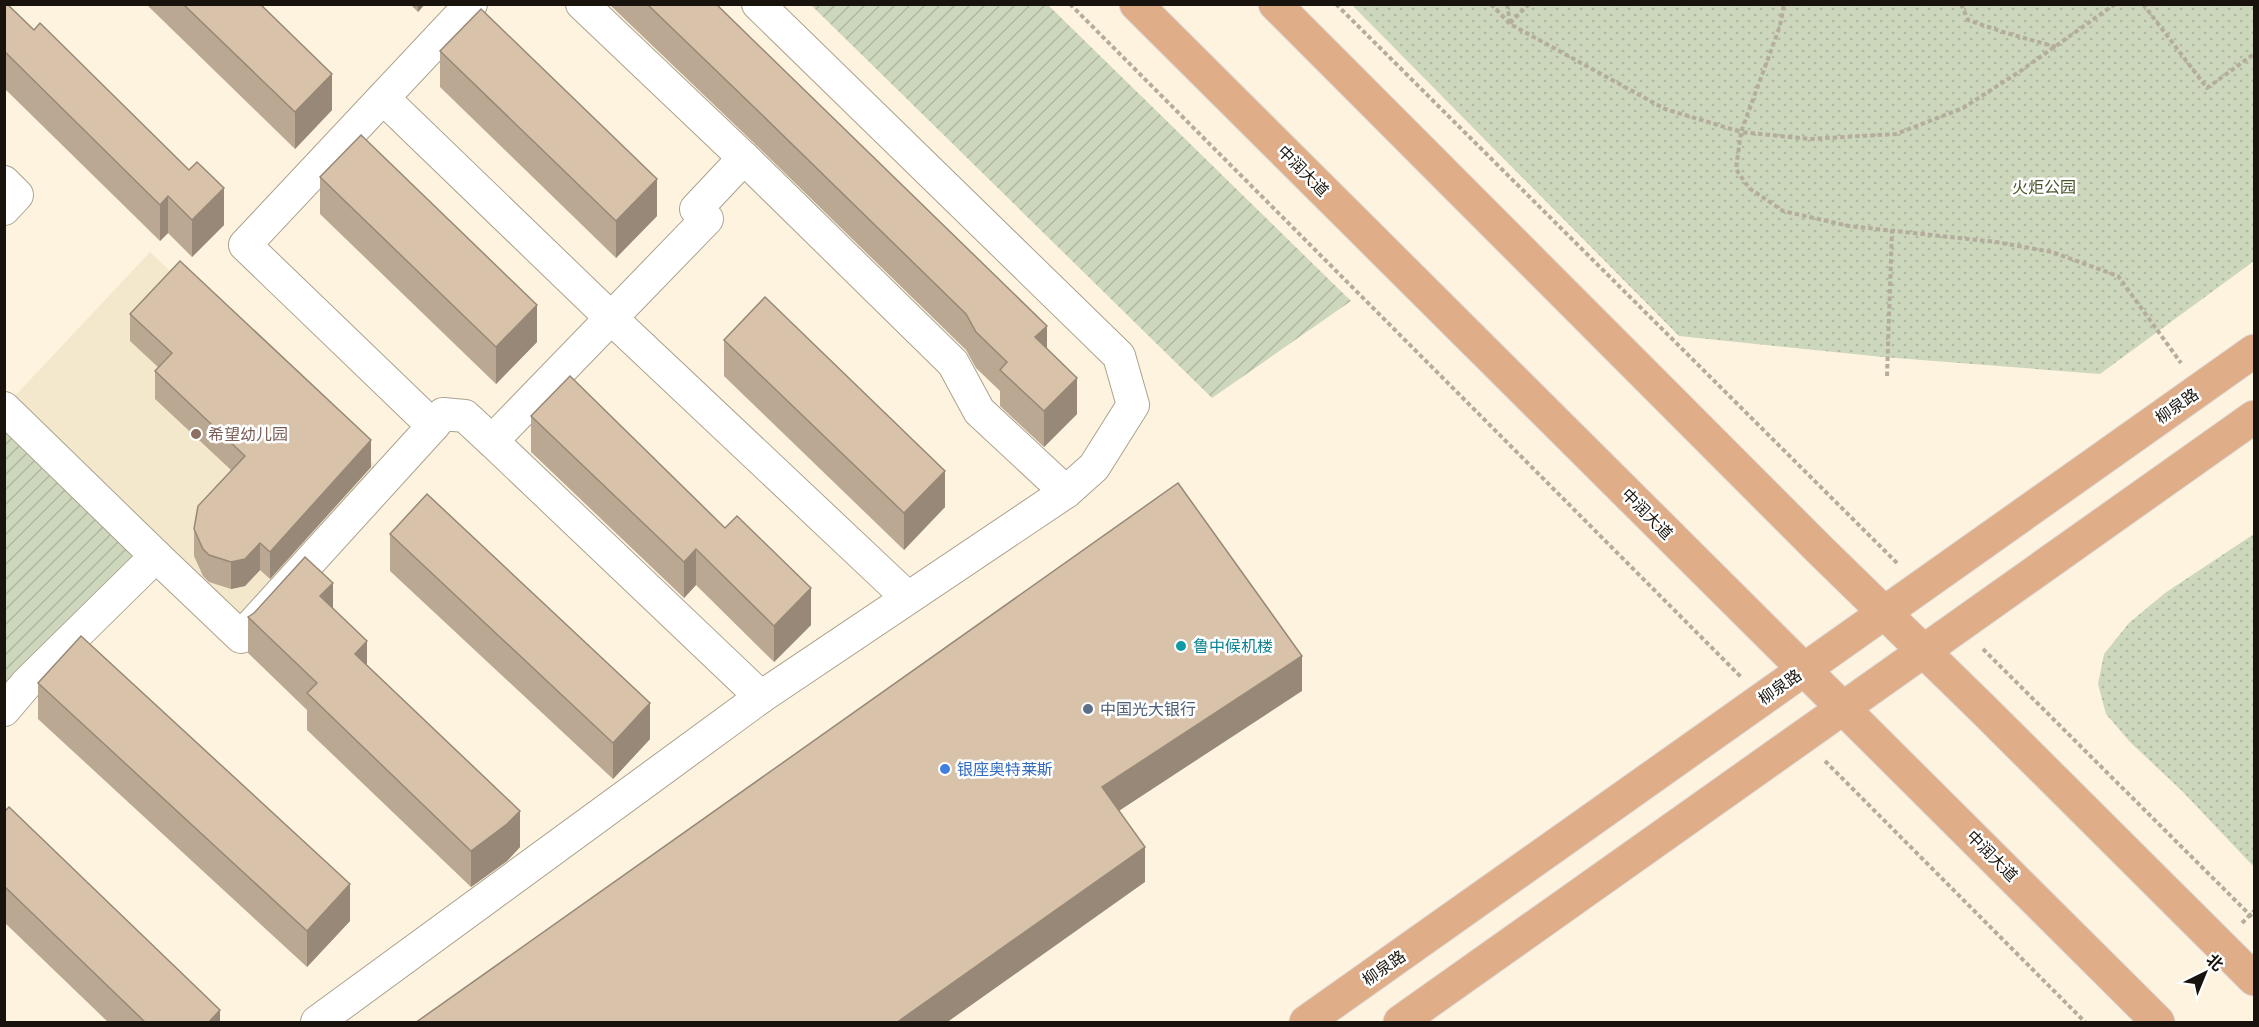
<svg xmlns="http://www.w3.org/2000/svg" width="2259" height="1027" viewBox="0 0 2259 1027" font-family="Poppins,'Noto Sans SC',sans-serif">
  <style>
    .built { fill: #f4e8cc }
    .park { fill: url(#park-dots) }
    .garden { fill: url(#garden-furrows) }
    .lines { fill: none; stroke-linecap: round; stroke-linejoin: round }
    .street-casing { stroke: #aba28f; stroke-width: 34 }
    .primary-casing { stroke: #dfdedd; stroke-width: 35 }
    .path { stroke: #b4ac9c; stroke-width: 4; stroke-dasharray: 4.5 3; stroke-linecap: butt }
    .street { stroke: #fff; stroke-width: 32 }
    .primary { stroke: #e0ad89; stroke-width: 33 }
    .wall { fill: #baa892 }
    .shaded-wall { fill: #978877 }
    .building { fill: #d8c3aa; stroke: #978877; stroke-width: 1.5 }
    .education-dot { fill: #8d6e63; stroke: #fff; stroke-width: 2 }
    .culture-dot { fill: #0f9aa8; stroke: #fff; stroke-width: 2 }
    .service-dot { fill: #5c6f8a; stroke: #fff; stroke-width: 2 }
    .shop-dot { fill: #3f7fe0; stroke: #fff; stroke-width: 2 }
    .labels { text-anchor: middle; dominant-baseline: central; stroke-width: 5; stroke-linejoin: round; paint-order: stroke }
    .street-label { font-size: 16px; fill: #18140d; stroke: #fff }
    .park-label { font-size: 16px; fill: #475527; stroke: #fff }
    .education-label { font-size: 16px; fill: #785e54; stroke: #fff; text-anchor: start }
    .culture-label { font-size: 16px; fill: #0d838f; stroke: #fff; text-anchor: start }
    .service-label { font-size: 16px; fill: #4e5e75; stroke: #fff; text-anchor: start }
    .shop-label { font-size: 16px; fill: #366cbe; stroke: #fff; text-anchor: start }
  </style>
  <defs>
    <pattern id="park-dots" width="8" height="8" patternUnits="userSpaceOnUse" patternTransform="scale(1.5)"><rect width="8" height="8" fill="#cdd7bc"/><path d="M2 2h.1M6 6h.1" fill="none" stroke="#afb8a0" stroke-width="1.8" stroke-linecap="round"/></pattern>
    <pattern id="garden-furrows" width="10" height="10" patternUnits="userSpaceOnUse" patternTransform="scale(1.5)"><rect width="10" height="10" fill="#cdd7bc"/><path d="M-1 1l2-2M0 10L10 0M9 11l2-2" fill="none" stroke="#afb8a0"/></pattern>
  </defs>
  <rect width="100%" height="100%" fill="#fdf3df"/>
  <!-- built -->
  <path class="built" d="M 150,252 L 380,470 L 240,617 L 12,399 Z"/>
  <!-- park -->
  <g class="park">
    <path d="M 1352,5 L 2254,5 L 2254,261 L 2100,374 L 1883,357 L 1679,336 Z"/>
    <path d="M 2254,534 L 2254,867 L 2182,791 L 2130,742 L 2106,714 L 2098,684 L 2104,654 L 2129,623 L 2165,593 Z"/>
  </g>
  <!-- garden -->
  <g class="garden">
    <path d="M 811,5 L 1048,5 L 1351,301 L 1212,398 Z"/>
    <path d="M 5,408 L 156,556 L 5,710 Z"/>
  </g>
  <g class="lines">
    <!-- street casing -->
    <g class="street-casing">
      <g id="street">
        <path d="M 383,98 L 611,318 L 907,597"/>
        <path d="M 744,158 L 953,363 L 979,411 L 1066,492"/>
        <path d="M 4,182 L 17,195 L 4,209"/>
        <path d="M 4,408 L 156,556 L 27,683 L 4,710"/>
        <path d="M 433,426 L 443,414 L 465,416 L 492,441 L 707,219 L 696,209 L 744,158 L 582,4"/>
        <path d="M 492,441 L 761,697"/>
        <path d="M 156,556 L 241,637 L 433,426 L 245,245 L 471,4"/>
        <path d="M 317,1022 L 761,697 L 1066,492 L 1094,467 L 1133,405 L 1119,356 L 758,4"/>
      </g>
    </g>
    <!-- primary casing -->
    <g class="primary-casing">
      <g id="primary">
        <path d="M 1136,4 L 2158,1022"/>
        <path d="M 1275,4 L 1819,549 L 1983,709 L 2254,979"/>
        <path d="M 1306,1022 L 2254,351"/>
        <path d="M 1400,1022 L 2254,417"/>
      </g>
    </g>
    <!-- path -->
    <g class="path">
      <path d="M 1070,4 L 1741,677"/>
      <path d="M 1336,4 L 1899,565"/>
      <path d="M 1491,4 L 1510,24 L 1665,109 L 1741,132 L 1780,26 L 1784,4"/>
      <path d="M 1507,4 L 1510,23"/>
      <path d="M 1961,4 L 1968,20 L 2003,32 L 2056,47"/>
      <path d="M 2115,4 L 2019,72 L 1963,108 L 1896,134 L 1810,139 L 1741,132 L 1736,169 L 1749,188 L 1783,211 L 1849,226 L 1996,242 L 2052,252 L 2118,276 L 2181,363"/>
      <path d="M 2143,4 L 2207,88 L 2254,54"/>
      <path d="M 1510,23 L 1529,4"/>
      <path d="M 1887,376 L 1892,230"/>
      <path d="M 1983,649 L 2254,919"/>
      <path d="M 1825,761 L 2085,1022"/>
      <path d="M 2242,923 L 2254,911"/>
    </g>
    <!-- street -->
    <use href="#street" class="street"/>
    <!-- primary -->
    <use href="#primary" class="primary"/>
  </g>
  <!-- wall -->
  <g class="wall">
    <path d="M 4,4 L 224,225 L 192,257 L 168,233 L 160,241 L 4,88 Z"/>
    <path d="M 146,4 L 260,4 L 332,110 L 295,149 Z"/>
    <path d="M 410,4 L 425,4 L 418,12 Z"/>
    <path d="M 609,4 L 716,4 L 1047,348 L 1077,414 L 1044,447 L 1000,406 L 1000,391 L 976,368 L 966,350 L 756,145 Z"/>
    <path d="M 440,51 L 657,216 L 616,258 L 440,87 Z"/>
    <path d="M 320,177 L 537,342 L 496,384 L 320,214 Z"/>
    <path d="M 130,314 L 371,467 L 270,579 L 260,570 L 245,586 L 231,589 L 209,582 L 203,576 L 194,556 L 194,529 L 231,470 L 155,399 L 155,371 L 159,368 L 130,341 Z"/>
    <path d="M 724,340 L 945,507 L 904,550 L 724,376 Z"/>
    <path d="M 531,416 L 811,625 L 774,662 L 696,585 L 684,598 L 531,452 Z"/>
    <path d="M 390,534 L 650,739 L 613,779 L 390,571 Z"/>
    <path d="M 333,608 L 367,666 L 520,847 L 507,861 L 471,887 L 307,730 L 307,710 L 248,653 L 248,617 Z"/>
    <path d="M 38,683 L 350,921 L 307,967 L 38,719 Z"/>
    <path d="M 4,812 L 220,1023 L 109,1023 L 4,922 Z"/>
  </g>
  <!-- shaded-wall -->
  <g class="shaded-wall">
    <path d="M 418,4 L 425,4 L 418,12 Z"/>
    <path d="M 332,74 L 332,110 L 295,149 L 295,112 Z"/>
    <path d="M 657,179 L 657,216 L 616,258 L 616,221 Z"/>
    <path d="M 224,188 L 224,225 L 192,257 L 192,220 Z"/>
    <path d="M 168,196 L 168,233 L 160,241 L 160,205 Z"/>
    <path d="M 537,305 L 537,342 L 496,384 L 496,347 Z"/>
    <path d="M 1047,326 L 1047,362 L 1035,337 Z"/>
    <path d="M 1077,378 L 1077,414 L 1044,447 L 1044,411 Z"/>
    <path d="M 371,440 L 371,467 L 270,579 L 270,552 Z"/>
    <path d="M 945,471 L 945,507 L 904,550 L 904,513 Z"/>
    <path d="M 260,543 L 260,570 L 245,586 L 231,589 L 231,562 Z"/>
    <path d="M 696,549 L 696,585 L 684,598 L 684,562 Z"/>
    <path d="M 333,583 L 333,620 L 320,596 Z"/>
    <path d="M 811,588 L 811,625 L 774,662 L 774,626 Z"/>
    <path d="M 367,641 L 367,677 L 355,654 Z"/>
    <path d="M 1302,656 L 1302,691 L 1102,822 L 1102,787 Z"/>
    <path d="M 650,703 L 650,739 L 613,779 L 613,743 Z"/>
    <path d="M 520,811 L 520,847 L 507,861 L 471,887 L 471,851 Z"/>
    <path d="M 1145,847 L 1145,882 L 946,1023 L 896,1023 Z"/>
    <path d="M 350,884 L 350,921 L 307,967 L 307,931 Z"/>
    <path d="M 220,1010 L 220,1023 L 208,1023 Z"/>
  </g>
  <!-- building -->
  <g class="building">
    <path d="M 4,4 L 7,4 L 34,30 L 40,23 L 189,170 L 197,162 L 224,188 L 192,220 L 168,196 L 160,205 L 4,51 Z"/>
    <path d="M 183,4 L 260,4 L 332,74 L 295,112 Z"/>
    <path d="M 647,4 L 716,4 L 1047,326 L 1035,337 L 1077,378 L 1044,411 L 1000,370 L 1007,362 L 976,332 L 966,314 L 756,109 Z"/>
    <path d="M 481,9 L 657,179 L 616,221 L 440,51 Z"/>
    <path d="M 361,135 L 537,305 L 496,347 L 320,177 Z"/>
    <path d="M 180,261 L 371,440 L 270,552 L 260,543 L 245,559 L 231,562 L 209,555 L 203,549 L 194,529 L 198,506 L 245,456 L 155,371 L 172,353 L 130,314 Z"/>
    <path d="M 765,297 L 945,471 L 904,513 L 724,340 Z"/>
    <path d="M 570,376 L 725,528 L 737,516 L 811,588 L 774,626 L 696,549 L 684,562 L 531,416 Z"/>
    <path d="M 1178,483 L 1302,656 L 1102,787 L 1145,847 L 896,1023 L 415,1023 Z"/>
    <path d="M 427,494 L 650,703 L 613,743 L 390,534 Z"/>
    <path d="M 305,557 L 333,583 L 320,596 L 367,641 L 355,654 L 520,811 L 507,824 L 471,851 L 307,693 L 317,683 L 248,617 L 254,613 Z"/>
    <path d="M 81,636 L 350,884 L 307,931 L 38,683 Z"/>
    <path d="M 9,807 L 220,1010 L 208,1023 L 146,1023 L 4,886 L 4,812 Z"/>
  </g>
  <!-- markers -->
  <circle class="education-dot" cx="196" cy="434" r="6"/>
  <circle class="culture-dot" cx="1181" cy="646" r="6"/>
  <circle class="service-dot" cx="1088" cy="709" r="6"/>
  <circle class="shop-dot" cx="945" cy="769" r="6"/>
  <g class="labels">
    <!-- street labels -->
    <g class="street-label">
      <text transform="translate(1303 171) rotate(45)">中润大道</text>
      <text transform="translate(2177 406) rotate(-35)">柳泉路</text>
      <text transform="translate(1647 514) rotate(45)">中润大道</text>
      <text transform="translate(1780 687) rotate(-35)">柳泉路</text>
      <text transform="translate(1992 856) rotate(45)">中润大道</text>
      <text transform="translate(1384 968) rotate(-35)">柳泉路</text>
    </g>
    <!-- park labels -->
    <g class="park-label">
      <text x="2044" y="187">火炬公园</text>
    </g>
    <!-- education labels -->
    <g class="education-label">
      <text x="208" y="434">希望幼儿园</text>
    </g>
    <!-- culture labels -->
    <g class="culture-label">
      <text x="1193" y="646">鲁中候机楼</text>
    </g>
    <!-- service labels -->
    <g class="service-label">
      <text x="1100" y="709">中国光大银行</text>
    </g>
    <!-- shop labels -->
    <g class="shop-label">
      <text x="957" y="769">银座奥特莱斯</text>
    </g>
  </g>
  <!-- border -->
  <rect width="2259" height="1027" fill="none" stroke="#18140d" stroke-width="12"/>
  <!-- north arrow -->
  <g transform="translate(2205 973) rotate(43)" stroke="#ffffff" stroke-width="4.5" paint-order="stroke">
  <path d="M0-4.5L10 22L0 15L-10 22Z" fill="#18140d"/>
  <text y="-9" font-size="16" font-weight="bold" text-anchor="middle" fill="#18140d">北</text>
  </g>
</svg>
